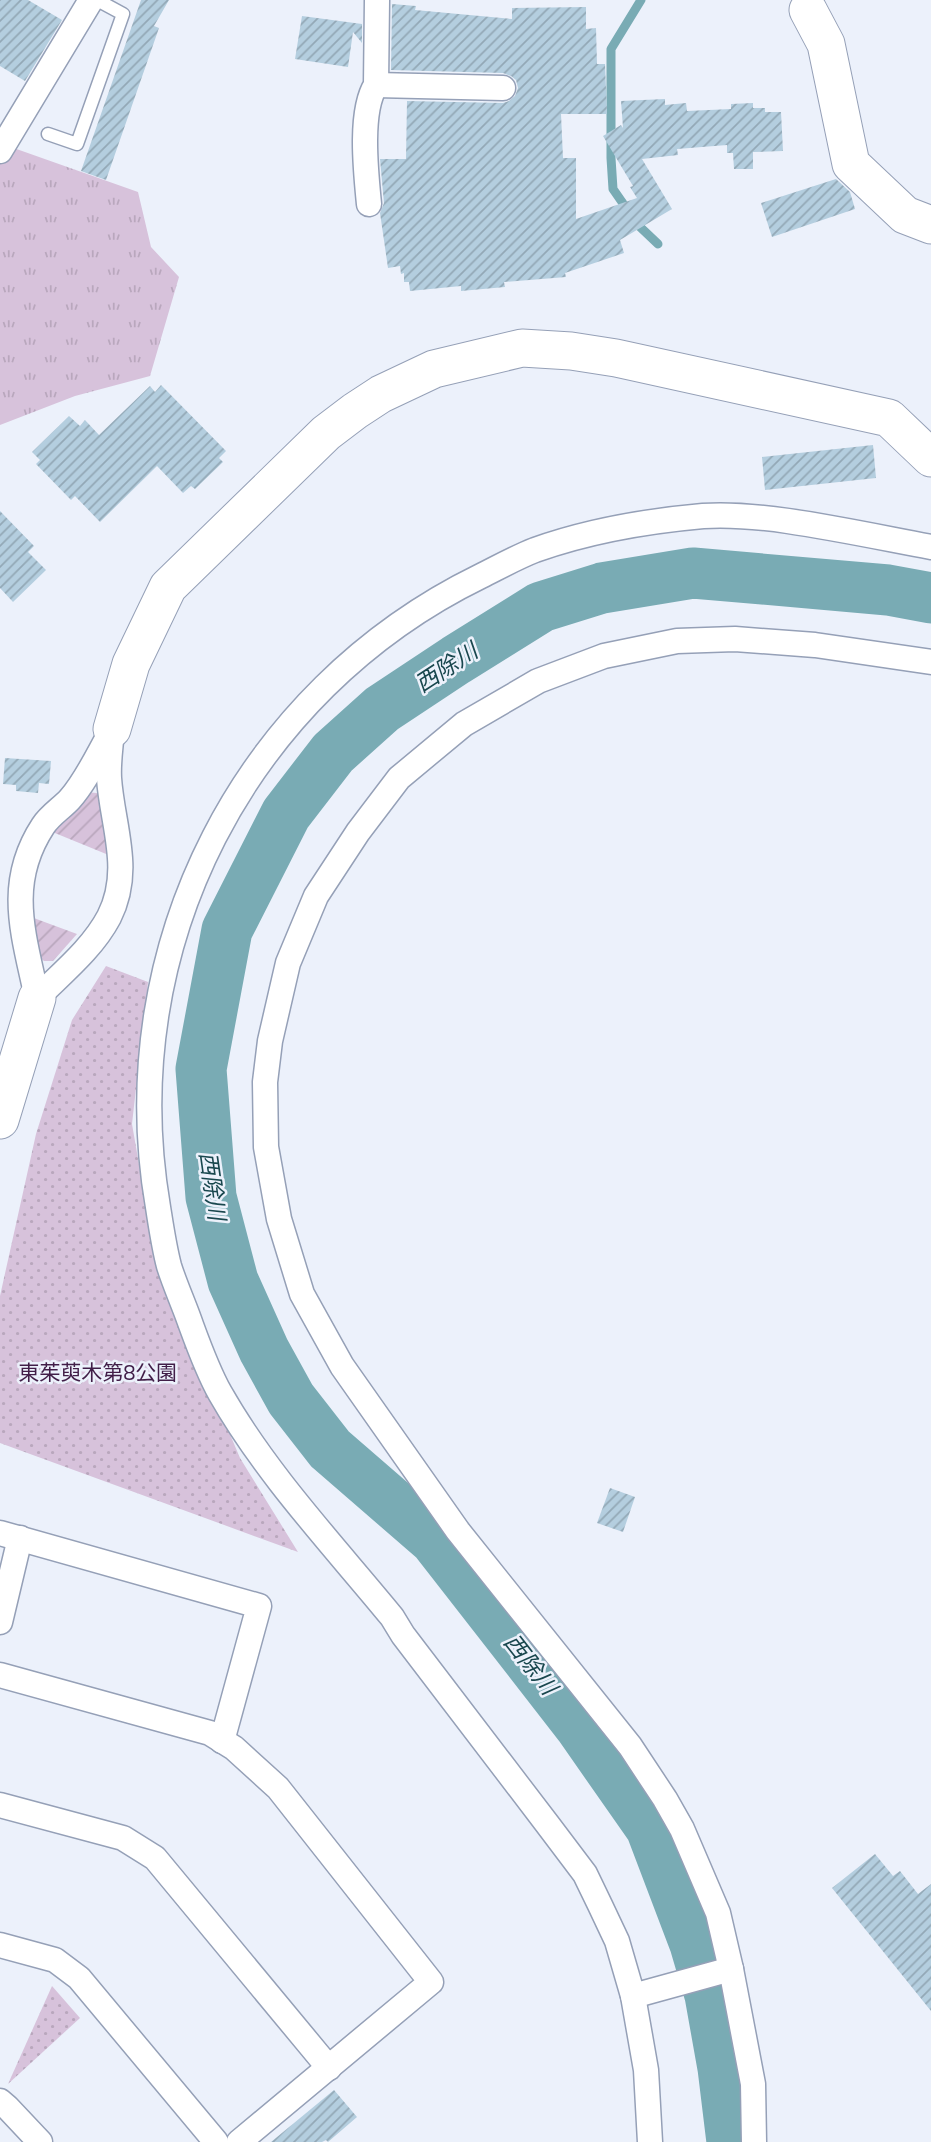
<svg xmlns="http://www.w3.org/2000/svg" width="931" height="2142" viewBox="0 0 931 2142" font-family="'Titillium Web','Noto Sans JP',sans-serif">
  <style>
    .grass { fill: url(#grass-tufts) }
    .park { fill: url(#park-dots) }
    .garden { fill: url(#garden-furrows) }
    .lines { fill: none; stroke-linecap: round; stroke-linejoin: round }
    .stream { stroke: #79abb4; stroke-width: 9 }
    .river { stroke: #79abb4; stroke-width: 51 }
    .building { fill: url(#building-hatch) }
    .lane-casing { stroke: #95a0b7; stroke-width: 15 }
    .street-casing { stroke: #95a0b7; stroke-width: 27 }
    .secondary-casing { stroke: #95a0b7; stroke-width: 39 }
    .lane { stroke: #fff; stroke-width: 12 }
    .street { stroke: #fff; stroke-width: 24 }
    .secondary { stroke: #fff; stroke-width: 37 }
    .labels { text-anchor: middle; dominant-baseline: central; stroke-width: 5; stroke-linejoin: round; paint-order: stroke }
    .park-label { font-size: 21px; fill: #411e48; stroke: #ecf1fb }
    .water-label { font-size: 23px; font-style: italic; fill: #19474e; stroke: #ecf1fb }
  </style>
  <defs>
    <pattern id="grass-tufts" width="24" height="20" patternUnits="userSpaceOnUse" patternTransform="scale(1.75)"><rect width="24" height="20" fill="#d7c2db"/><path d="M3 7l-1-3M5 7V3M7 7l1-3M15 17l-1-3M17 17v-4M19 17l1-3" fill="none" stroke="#b9a7bd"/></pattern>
    <pattern id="park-dots" width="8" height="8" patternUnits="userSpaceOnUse" patternTransform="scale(1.75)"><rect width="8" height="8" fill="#d7c2db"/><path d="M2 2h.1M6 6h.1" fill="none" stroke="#b9a7bd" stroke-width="1.8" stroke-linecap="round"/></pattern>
    <pattern id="garden-furrows" width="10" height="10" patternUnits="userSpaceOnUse" patternTransform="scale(1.75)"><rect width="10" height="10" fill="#d7c2db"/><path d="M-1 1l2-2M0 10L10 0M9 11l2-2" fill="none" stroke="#b9a7bd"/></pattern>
    <pattern id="building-hatch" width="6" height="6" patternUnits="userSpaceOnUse" patternTransform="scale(1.75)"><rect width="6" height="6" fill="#b4cedf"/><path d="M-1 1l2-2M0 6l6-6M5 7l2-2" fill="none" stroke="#93a8b6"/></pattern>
  </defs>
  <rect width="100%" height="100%" fill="#ecf1fb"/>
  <!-- grass -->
  <path class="grass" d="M 8,146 L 138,192 L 151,247 L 179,277 L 150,376 L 75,396 L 0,425 L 0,163 Z"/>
  <!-- park -->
  <g class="park">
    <path d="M 106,966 L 148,982 L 132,1124 L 155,1257 L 240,1458 L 298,1552 L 0,1443 L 0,1296 L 36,1134 L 72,1020 Z"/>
    <path d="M 52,1986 L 80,2018 L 8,2084 Z"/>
  </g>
  <!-- garden -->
  <g class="garden">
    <path d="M 85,792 L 97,793 L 102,800 L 111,856 L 50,831 Z"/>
    <path d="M 31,917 L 77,934 L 53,961 L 44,961 L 37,955 Z"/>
  </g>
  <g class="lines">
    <!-- stream -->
    <path class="stream" d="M 641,0 L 611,49 L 611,158 L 613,189 L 638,225 L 658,244"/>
    <!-- river -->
    <path class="river" d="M 732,2142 L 723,2068 L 710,1995 L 695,1944 L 651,1828 L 579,1725 L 435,1540 L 330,1449 L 291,1399 L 264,1350 L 233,1281 L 211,1197 L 201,1069 L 227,930 L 286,814 L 333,753 L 382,709 L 456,660 L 541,607 L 602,588 L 693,573 L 888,590 L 931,598"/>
  </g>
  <!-- building -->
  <g class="building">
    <path d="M 0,0 L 28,0 L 62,20 L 25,81 L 0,66 Z"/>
    <path d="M 141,0 L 169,0 L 154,26 L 159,28 L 106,180 L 81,171 Z"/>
    <path d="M 392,4 L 416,6 L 415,10 L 512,19 L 512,8 L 586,7 L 586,29 L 596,28 L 597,64 L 605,64 L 607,114 L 561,114 L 563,158 L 576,158 L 576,219 L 637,198 L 630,187 L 633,186 L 603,136 L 621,125 L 623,128 L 621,101 L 665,99 L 665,105 L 686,103 L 687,111 L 731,109 L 731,104 L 753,103 L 753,108 L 765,108 L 765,112 L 781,112 L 783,151 L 753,152 L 753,169 L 734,169 L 733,153 L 727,153 L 727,145 L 677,149 L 678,155 L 642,159 L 672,209 L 620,240 L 624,253 L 565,273 L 566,277 L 504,282 L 505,287 L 461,291 L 461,286 L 410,291 L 409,282 L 404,282 L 404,273 L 401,274 L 400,266 L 388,268 L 380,213 L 384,203 L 380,159 L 406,159 L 407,101 L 503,103 L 509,101 L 515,96 L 518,88 L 516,80 L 511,76 L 503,73 L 391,70 Z"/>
    <path d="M 302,16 L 362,24 L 362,43 L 353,32 L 348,67 L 295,59 Z"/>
    <path d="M 836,179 L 850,192 L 855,209 L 772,237 L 761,203 Z"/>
    <path d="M 161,385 L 226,451 L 219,458 L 223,462 L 195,489 L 191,486 L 183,493 L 157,466 L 100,522 L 75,496 L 71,500 L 36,464 L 40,460 L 32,452 L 69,416 L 80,426 L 85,420 L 99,435 L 150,386 L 155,392 Z"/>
    <path d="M 873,445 L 876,478 L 765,490 L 762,457 Z"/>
    <path d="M 0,511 L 34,546 L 28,552 L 46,570 L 13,602 L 0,588 Z"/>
    <path d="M 5,758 L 51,761 L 49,784 L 39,783 L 38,793 L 16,791 L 16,785 L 3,784 Z"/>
    <path d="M 610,1488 L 635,1497 L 623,1532 L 597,1523 Z"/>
    <path d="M 875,1854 L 893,1876 L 900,1871 L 918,1894 L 931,1884 L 931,2011 L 832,1888 Z"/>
    <path d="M 334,2090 L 357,2117 L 328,2142 L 326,2140 L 322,2142 L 271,2142 Z"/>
  </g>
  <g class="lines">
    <!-- lane casing -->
    <g class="lane-casing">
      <path id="lane" d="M 48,134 L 77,144 L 123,14 L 97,0"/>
    </g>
    <!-- street casing -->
    <g class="street-casing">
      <g id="street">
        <path d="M 376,85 L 503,88"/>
        <path d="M 0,151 L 91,0"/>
        <path d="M 369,204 C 366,173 359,111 376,85 L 377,0"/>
        <path d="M 37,998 C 62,973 92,949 109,917 C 133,870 112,825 109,778 C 108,762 111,745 112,729"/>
        <path d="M 37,998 C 24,935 5,884 43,826 C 50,815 62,808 70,799 C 85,782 96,759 107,739"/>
        <path d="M 0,1533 L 259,1606 L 222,1741"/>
        <path d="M 0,1622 L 20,1538"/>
        <path d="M 0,1675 L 210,1733 L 234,1748 L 278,1788 L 431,1982 L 239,2142"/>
        <path d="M 0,1805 L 123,1838 L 155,1858 L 329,2068"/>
        <path d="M 0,1945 L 55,1960 L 79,1978 L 216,2142"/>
        <path d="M 633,1996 L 731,1969"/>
        <path d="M 0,2101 L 7,2107 L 40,2142"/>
        <path d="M 650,2142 L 646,2070 L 633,1996 L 617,1941 L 600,1905 L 585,1874 L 548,1825 L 403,1635 L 392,1617 C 333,1545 266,1474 220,1393 C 206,1368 197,1341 187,1314 C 181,1298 174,1282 169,1266 C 164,1247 161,1226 158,1207 C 113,947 245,691 481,576 C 499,567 517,557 535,550 C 588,531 647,521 703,516 C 731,514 760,517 788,521 C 836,528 883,538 931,547"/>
        <path d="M 754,2142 L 753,2084 L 731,1969 L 718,1913 L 682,1829 L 665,1799 L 630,1746 L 458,1531 L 342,1366 L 302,1294 L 279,1219 L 266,1147 L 265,1082 L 270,1041 L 288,963 L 316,896 L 358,832 L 399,778 L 464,724 L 538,681 L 604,656 L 677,641 L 735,639 L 815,645 L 931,662"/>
      </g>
    </g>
    <!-- secondary casing -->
    <g class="secondary-casing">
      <g id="secondary">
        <path d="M 808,10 L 826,44 L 851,164 L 905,215 L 931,225"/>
        <path d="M 112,729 L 131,664 L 168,587 L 326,433 L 355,411 L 381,394 L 434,369 L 522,348 L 571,351 L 616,358 L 889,418 L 931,458"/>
        <path d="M 0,1120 L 37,998"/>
      </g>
    </g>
    <!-- lane -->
    <use href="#lane" class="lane"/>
    <!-- street -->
    <use href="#street" class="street"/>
    <!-- secondary -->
    <use href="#secondary" class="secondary"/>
  </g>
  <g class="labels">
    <!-- park labels -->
    <g class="park-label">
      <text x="98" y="1372">東茱萸木第8公園</text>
    </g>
    <!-- water labels -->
    <g class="water-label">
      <text transform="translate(446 667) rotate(-33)">西除川</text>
      <text transform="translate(213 1186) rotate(82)">西除川</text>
      <text transform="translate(531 1664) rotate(52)">西除川</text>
    </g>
  </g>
</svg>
